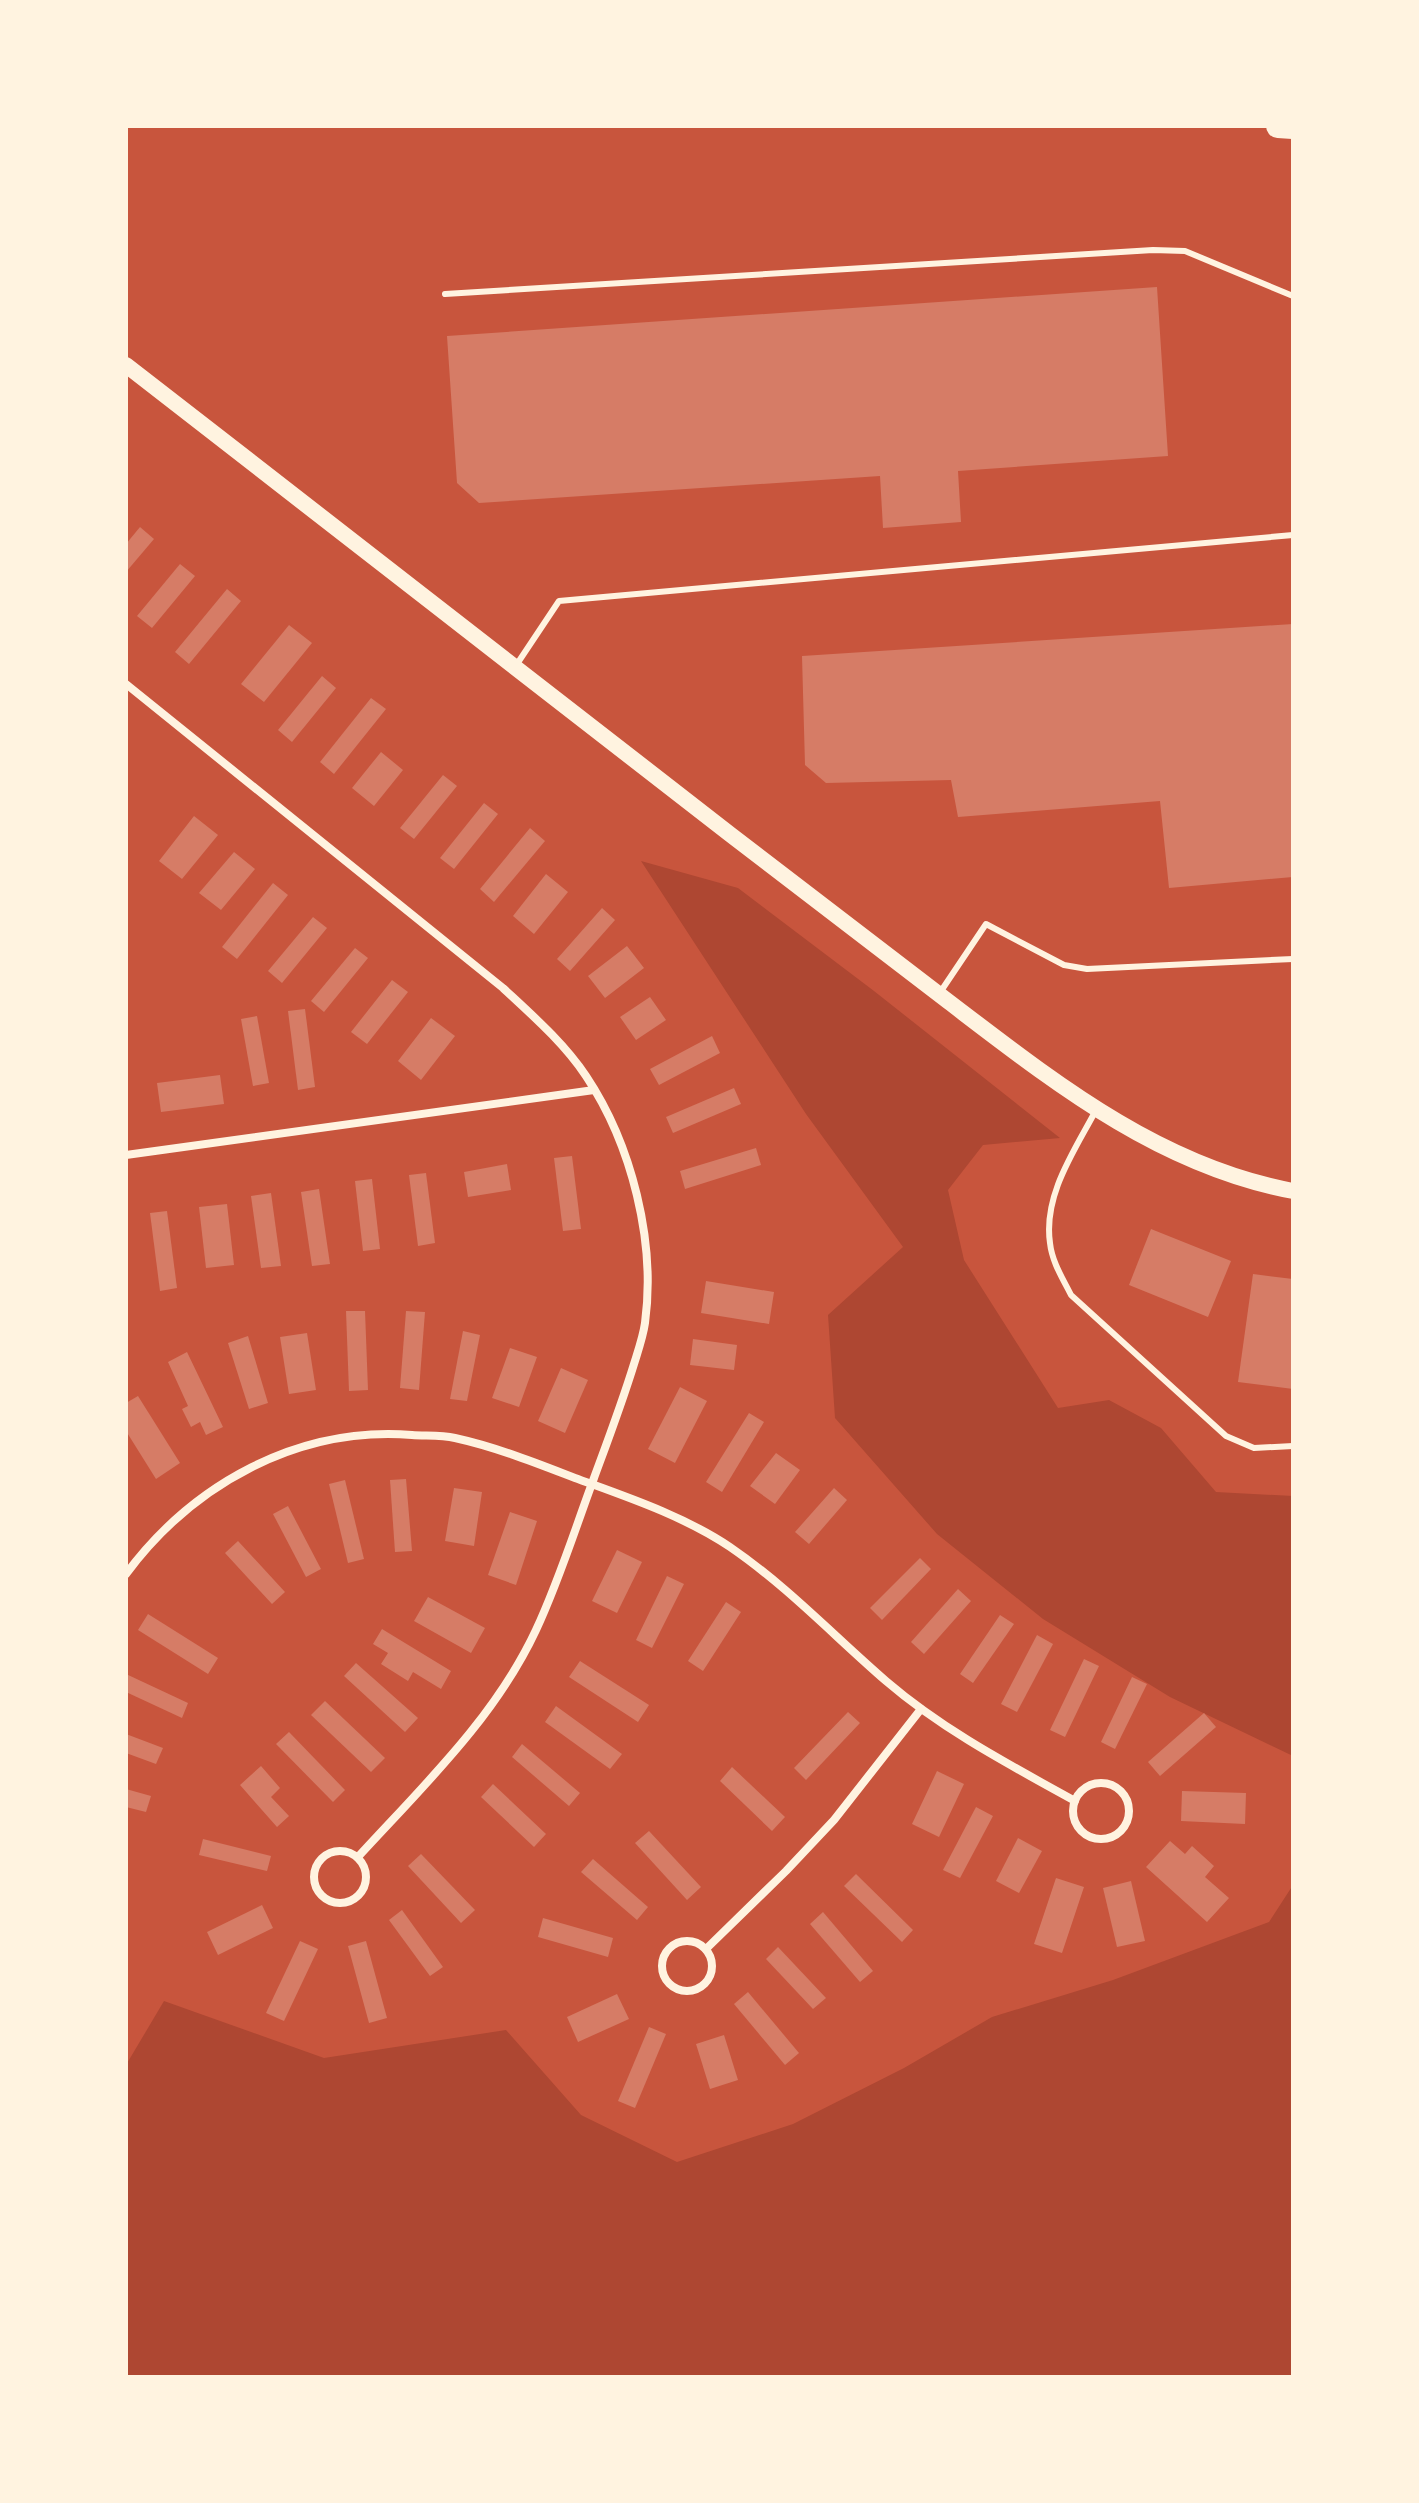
<svg xmlns="http://www.w3.org/2000/svg" width="1419" height="2503" viewBox="0 0 1419 2503" font-family="'PT Sans',sans-serif">
  <style>
    .green { fill: #ae4732 }
    .building { fill: #d67c66 }
    .lines { fill: none; stroke-linecap: round; stroke-linejoin: round }
    .service { stroke: #fff3e0; stroke-width: 6 }
    .minor { stroke: #fff3e0; stroke-width: 8 }
    .secondary { stroke: #fff3e0; stroke-width: 16 }
    .motorway { stroke: #fff3e0; stroke-width: 24 }
  </style>
  <rect width="100%" height="100%" fill="#c8553d"/>
  <!-- green -->
  <g class="green">
    <path d="M 641,861 L 738,888 L 874,991 L 1060,1138 L 983,1145 L 948,1190 L 964,1260 L 1058,1408 L 1109,1400 L 1161,1428 L 1216,1492 L 1293,1496 L 1293,1756 L 1170,1697 L 1043,1619 L 937,1534 L 835,1418 L 828,1315 L 903,1247 L 806,1114 Z"/>
    <path d="M 1293,1885 L 1293,2377 L 126,2377 L 126,2065 L 164,2001 L 324,2058 L 506,2030 L 581,2115 L 677,2162 L 793,2124 L 904,2068 L 992,2017 L 1113,1980 L 1269,1922 Z"/>
  </g>
  <!-- building -->
  <g class="building">
    <path d="M 1157,287 L 1168,456 L 958,471 L 961,522 L 883,528 L 880,476 L 479,503 L 457,483 L 447,336 Z"/>
    <path d="M 140,527 L 154,539 L 126,572 L 126,544 Z"/>
    <path d="M 180,564 L 195,576 L 152,628 L 137,616 Z"/>
    <path d="M 227,589 L 241,601 L 189,664 L 175,652 Z"/>
    <path d="M 1293,624 L 1293,877 L 1169,888 L 1160,801 L 958,817 L 951,780 L 826,783 L 805,765 L 802,656 Z"/>
    <path d="M 289,625 L 312,643 L 264,702 L 241,684 Z"/>
    <path d="M 322,676 L 336,688 L 292,742 L 278,730 Z"/>
    <path d="M 371,698 L 386,709 L 334,774 L 320,762 Z"/>
    <path d="M 381,752 L 403,770 L 374,806 L 352,788 Z"/>
    <path d="M 443,775 L 457,786 L 414,839 L 400,828 Z"/>
    <path d="M 484,803 L 498,814 L 454,869 L 440,858 Z"/>
    <path d="M 194,816 L 218,835 L 182,879 L 159,861 Z"/>
    <path d="M 530,828 L 545,841 L 494,902 L 480,889 Z"/>
    <path d="M 234,852 L 255,869 L 221,910 L 199,893 Z"/>
    <path d="M 546,874 L 568,892 L 534,934 L 513,916 Z"/>
    <path d="M 273,883 L 288,895 L 237,959 L 222,947 Z"/>
    <path d="M 602,908 L 615,920 L 570,971 L 557,959 Z"/>
    <path d="M 313,917 L 327,928 L 282,983 L 268,971 Z"/>
    <path d="M 627,946 L 644,968 L 605,998 L 588,976 Z"/>
    <path d="M 355,948 L 368,958 L 324,1012 L 311,1001 Z"/>
    <path d="M 392,980 L 408,992 L 367,1044 L 351,1032 Z"/>
    <path d="M 650,997 L 666,1020 L 636,1040 L 620,1017 Z"/>
    <path d="M 305,1009 L 315,1087 L 298,1090 L 288,1011 Z"/>
    <path d="M 257,1016 L 269,1083 L 253,1086 L 241,1019 Z"/>
    <path d="M 431,1018 L 455,1036 L 421,1080 L 398,1061 Z"/>
    <path d="M 712,1036 L 720,1053 L 659,1085 L 650,1069 Z"/>
    <path d="M 220,1075 L 224,1104 L 161,1112 L 157,1083 Z"/>
    <path d="M 734,1088 L 741,1104 L 673,1133 L 666,1117 Z"/>
    <path d="M 756,1148 L 761,1165 L 685,1189 L 680,1171 Z"/>
    <path d="M 572,1156 L 581,1229 L 563,1231 L 554,1158 Z"/>
    <path d="M 507,1164 L 511,1190 L 468,1197 L 464,1172 Z"/>
    <path d="M 426,1173 L 435,1243 L 418,1246 L 409,1175 Z"/>
    <path d="M 372,1179 L 380,1249 L 363,1251 L 355,1181 Z"/>
    <path d="M 319,1189 L 330,1264 L 312,1266 L 301,1192 Z"/>
    <path d="M 271,1193 L 281,1266 L 261,1268 L 251,1196 Z"/>
    <path d="M 227,1204 L 234,1265 L 206,1268 L 199,1207 Z"/>
    <path d="M 167,1211 L 177,1288 L 160,1291 L 150,1213 Z"/>
    <path d="M 1151,1229 L 1231,1261 L 1208,1317 L 1129,1285 Z"/>
    <path d="M 1253,1274 L 1293,1279 L 1293,1389 L 1238,1382 Z"/>
    <path d="M 706,1281 L 774,1292 L 769,1324 L 701,1313 Z"/>
    <path d="M 346,1311 L 365,1311 L 368,1390 L 349,1391 Z"/>
    <path d="M 406,1311 L 425,1312 L 419,1390 L 400,1388 Z"/>
    <path d="M 463,1331 L 480,1335 L 467,1401 L 450,1399 Z"/>
    <path d="M 307,1333 L 316,1390 L 289,1394 L 280,1337 Z"/>
    <path d="M 248,1336 L 268,1403 L 249,1409 L 228,1343 Z"/>
    <path d="M 693,1339 L 737,1345 L 734,1370 L 690,1365 Z"/>
    <path d="M 510,1348 L 537,1357 L 519,1407 L 492,1398 Z"/>
    <path d="M 187,1352 L 223,1427 L 206,1435 L 200,1422 L 191,1427 L 182,1409 L 188,1406 L 168,1362 Z"/>
    <path d="M 561,1368 L 588,1380 L 565,1433 L 538,1421 Z"/>
    <path d="M 680,1387 L 707,1401 L 675,1463 L 648,1449 Z"/>
    <path d="M 138,1396 L 180,1463 L 156,1479 L 126,1431 L 126,1403 Z"/>
    <path d="M 749,1413 L 764,1422 L 722,1492 L 706,1482 Z"/>
    <path d="M 776,1453 L 800,1470 L 775,1504 L 750,1486 Z"/>
    <path d="M 406,1479 L 412,1551 L 395,1552 L 390,1480 Z"/>
    <path d="M 345,1480 L 364,1559 L 348,1563 L 329,1484 Z"/>
    <path d="M 454,1488 L 482,1492 L 474,1546 L 445,1541 Z"/>
    <path d="M 834,1488 L 847,1500 L 809,1544 L 795,1532 Z"/>
    <path d="M 288,1506 L 321,1569 L 306,1577 L 273,1514 Z"/>
    <path d="M 510,1512 L 537,1521 L 516,1585 L 488,1575 Z"/>
    <path d="M 238,1541 L 285,1592 L 272,1604 L 225,1553 Z"/>
    <path d="M 617,1550 L 642,1562 L 617,1613 L 592,1601 Z"/>
    <path d="M 920,1558 L 931,1569 L 882,1620 L 870,1608 Z"/>
    <path d="M 667,1576 L 684,1584 L 652,1648 L 636,1640 Z"/>
    <path d="M 958,1589 L 971,1601 L 924,1654 L 911,1642 Z"/>
    <path d="M 428,1597 L 485,1628 L 471,1653 L 414,1621 Z"/>
    <path d="M 726,1602 L 741,1612 L 703,1671 L 688,1661 Z"/>
    <path d="M 148,1614 L 218,1658 L 208,1674 L 138,1630 Z"/>
    <path d="M 1000,1615 L 1014,1624 L 973,1683 L 960,1674 Z"/>
    <path d="M 382,1629 L 451,1671 L 441,1689 L 413,1672 L 408,1681 L 381,1664 L 388,1653 L 373,1644 Z"/>
    <path d="M 1037,1635 L 1053,1644 L 1017,1712 L 1001,1704 Z"/>
    <path d="M 1084,1659 L 1099,1666 L 1065,1737 L 1050,1730 Z"/>
    <path d="M 580,1661 L 649,1705 L 638,1722 L 569,1677 Z"/>
    <path d="M 356,1663 L 418,1718 L 405,1732 L 344,1676 Z"/>
    <path d="M 126,1674 L 188,1703 L 182,1718 L 126,1692 Z"/>
    <path d="M 1132,1677 L 1147,1684 L 1115,1749 L 1101,1742 Z"/>
    <path d="M 325,1701 L 385,1758 L 371,1772 L 311,1715 Z"/>
    <path d="M 556,1706 L 622,1754 L 610,1769 L 545,1722 Z"/>
    <path d="M 848,1712 L 860,1723 L 806,1780 L 794,1768 Z"/>
    <path d="M 1204,1713 L 1216,1727 L 1160,1776 L 1148,1762 Z"/>
    <path d="M 289,1732 L 345,1790 L 333,1802 L 276,1744 Z"/>
    <path d="M 126,1734 L 163,1748 L 156,1764 L 126,1753 Z"/>
    <path d="M 522,1744 L 580,1793 L 569,1806 L 512,1757 Z"/>
    <path d="M 261,1766 L 280,1788 L 271,1797 L 289,1816 L 277,1827 L 240,1785 Z"/>
    <path d="M 732,1767 L 785,1817 L 772,1831 L 720,1781 Z"/>
    <path d="M 937,1771 L 964,1784 L 939,1837 L 912,1824 Z"/>
    <path d="M 493,1784 L 546,1834 L 534,1847 L 481,1797 Z"/>
    <path d="M 126,1789 L 151,1796 L 146,1812 L 126,1807 Z"/>
    <path d="M 1182,1791 L 1246,1793 L 1245,1824 L 1181,1821 Z"/>
    <path d="M 976,1807 L 993,1816 L 960,1878 L 943,1870 Z"/>
    <path d="M 649,1831 L 701,1887 L 687,1900 L 635,1843 Z"/>
    <path d="M 1018,1838 L 1042,1851 L 1019,1893 L 996,1881 Z"/>
    <path d="M 203,1839 L 271,1856 L 267,1871 L 199,1855 Z"/>
    <path d="M 1170,1841 L 1185,1854 L 1192,1846 L 1214,1866 L 1205,1877 L 1229,1898 L 1207,1922 L 1146,1867 Z"/>
    <path d="M 421,1854 L 475,1910 L 461,1923 L 408,1866 Z"/>
    <path d="M 593,1859 L 648,1907 L 637,1920 L 581,1872 Z"/>
    <path d="M 856,1874 L 913,1930 L 902,1942 L 844,1886 Z"/>
    <path d="M 1056,1878 L 1084,1887 L 1062,1953 L 1034,1944 Z"/>
    <path d="M 1131,1881 L 1145,1941 L 1117,1947 L 1103,1888 Z"/>
    <path d="M 262,1905 L 273,1928 L 218,1955 L 207,1932 Z"/>
    <path d="M 402,1910 L 443,1967 L 430,1976 L 389,1920 Z"/>
    <path d="M 823,1912 L 873,1971 L 860,1982 L 810,1924 Z"/>
    <path d="M 543,1918 L 613,1938 L 608,1957 L 538,1937 Z"/>
    <path d="M 300,1941 L 318,1949 L 284,2021 L 266,2013 Z"/>
    <path d="M 366,1941 L 387,2018 L 369,2023 L 348,1946 Z"/>
    <path d="M 778,1947 L 826,1998 L 813,2009 L 766,1959 Z"/>
    <path d="M 748,1992 L 799,2053 L 785,2065 L 734,2004 Z"/>
    <path d="M 617,1994 L 629,2019 L 578,2042 L 567,2017 Z"/>
    <path d="M 649,2027 L 666,2034 L 635,2108 L 618,2101 Z"/>
    <path d="M 724,2035 L 738,2080 L 710,2089 L 696,2044 Z"/>
  </g>
  <g class="lines">
    <!-- service -->
    <g class="service">
      <path d="M 445,294 L 1153,250 L 1185,251 L 1293,296"/>
      <path d="M 515,667 L 559,601 L 1293,535"/>
      <path d="M 939,994 L 986,924 L 1064,965 L 1087,969 L 1293,959"/>
      <path d="M 1096,1110 C 1075,1150 1043,1195 1050,1243 C 1052,1262 1063,1279 1071,1295 L 1226,1436 L 1254,1448 L 1293,1446"/>
    </g>
    <!-- minor -->
    <g class="minor">
      <path d="M 126,684 L 503,988 C 532,1015 564,1043 586,1076 C 632,1145 656,1242 645,1323 C 643,1337 638,1351 634,1364 C 622,1403 608,1440 594,1478 C 575,1529 559,1581 536,1630 C 495,1718 422,1787 358,1857"/>
      <path d="M 126,1155 L 594,1090"/>
      <path d="M 126,1574 C 193,1484 298,1426 412,1435 C 426,1436 441,1435 455,1438 C 496,1447 536,1463 575,1478 C 627,1497 684,1516 730,1547 C 787,1586 834,1636 886,1681 C 943,1730 1010,1765 1075,1801"/>
      <circle cx="1101" cy="1811" r="28"/>
      <circle cx="340" cy="1877" r="26"/>
      <circle cx="687" cy="1966" r="25"/>
      <path d="M 706,1949 L 786,1871 L 834,1820 L 921,1709"/>
    </g>
    <!-- secondary -->
    <path class="secondary" d="M 126,365 C 328,522 529,678 731,835 C 803,891 876,946 949,1002 C 1054,1082 1159,1166 1293,1191"/>
    <!-- motorway -->
    <path class="motorway" d="M 1278,126 L 1293,127"/>
  </g>
  <!-- border -->
  <rect width="1419" height="2503" fill="none" stroke="#fff3e0" stroke-width="256"/>
</svg>
